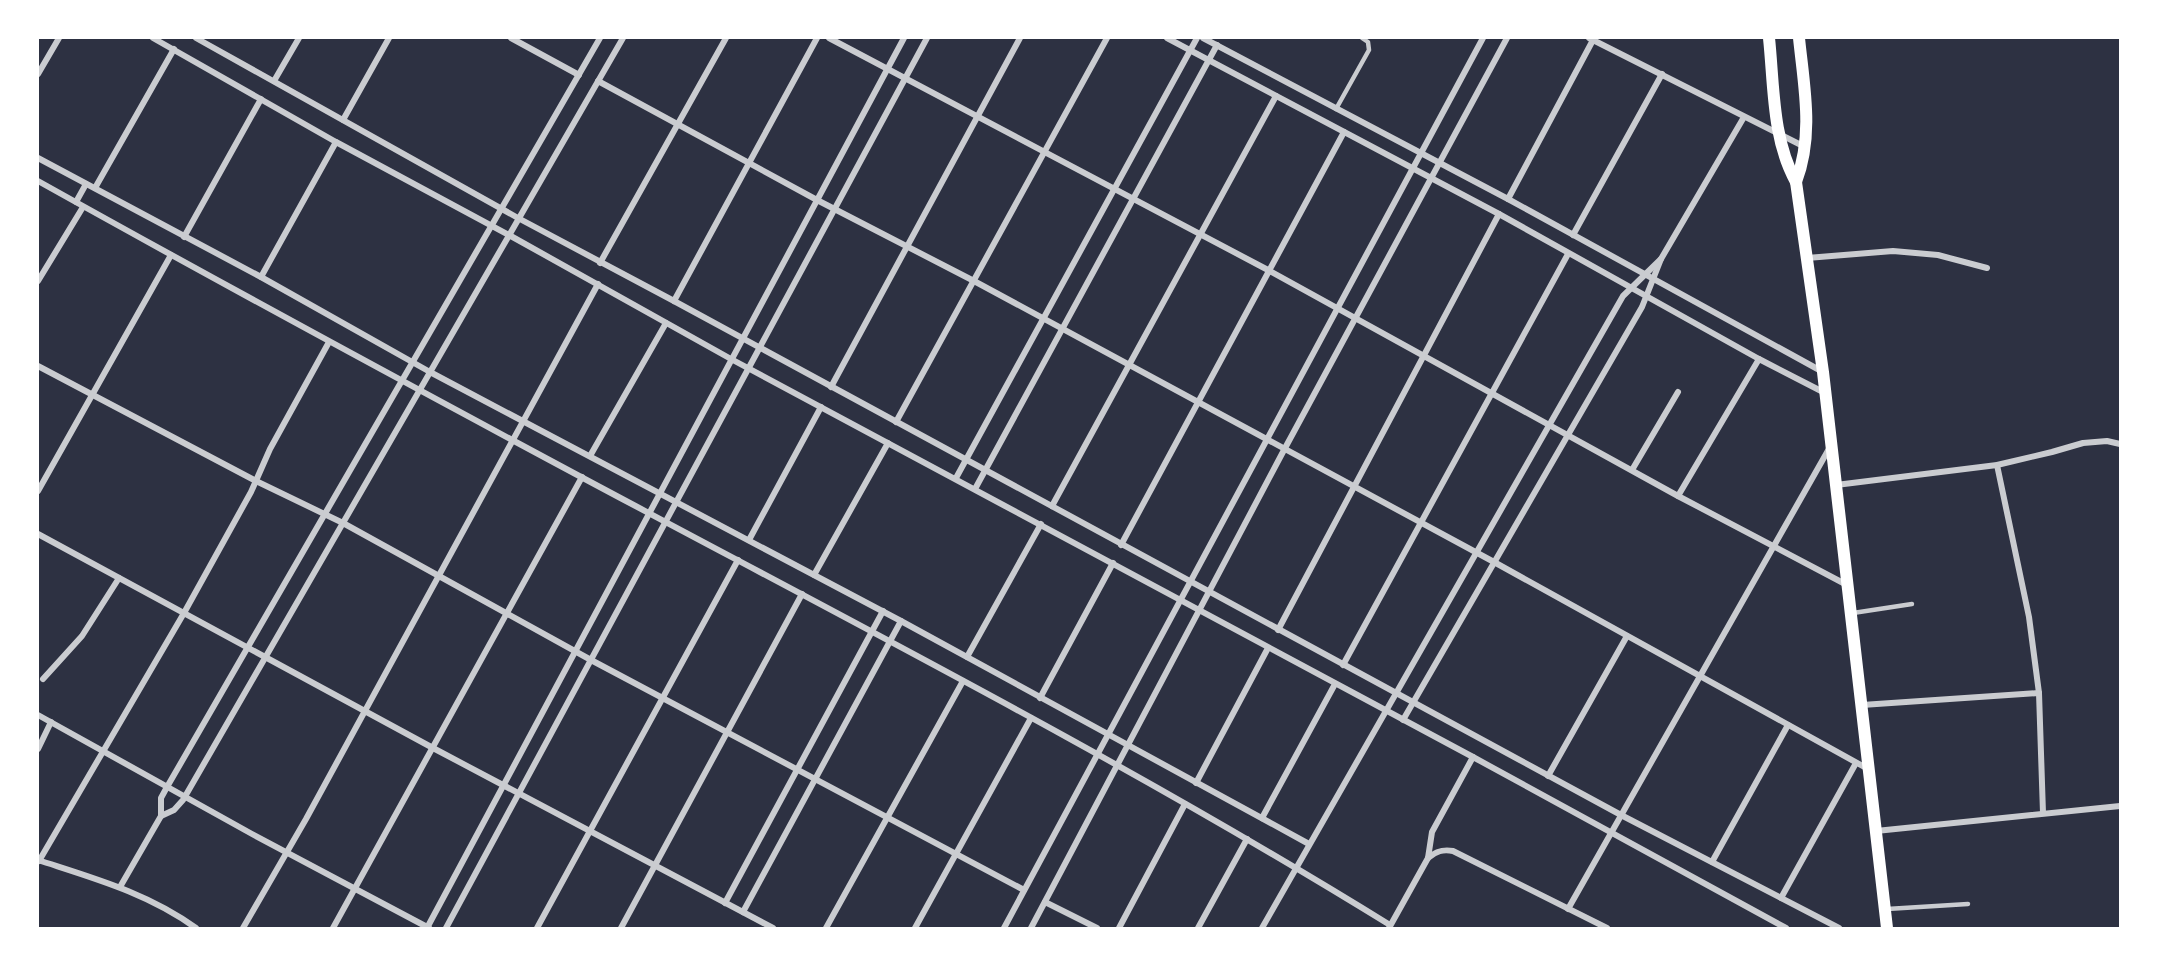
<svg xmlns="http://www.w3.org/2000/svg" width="2158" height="966" viewBox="0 0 2158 966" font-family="'Titillium Web',sans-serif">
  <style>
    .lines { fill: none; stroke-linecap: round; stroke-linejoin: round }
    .service { stroke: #caccd0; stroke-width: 4.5 }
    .minor { stroke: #caccd0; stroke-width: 6 }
    .secondary { stroke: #fff; stroke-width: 12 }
  </style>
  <rect width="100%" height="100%" fill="#2d3142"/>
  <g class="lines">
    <!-- service -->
    <g class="service">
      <path d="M 1336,109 L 1369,50 L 1368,42 L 1362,38"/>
      <path d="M 1853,613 L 1912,604"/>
      <path d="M 1887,909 L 1968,904"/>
    </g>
    <!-- minor -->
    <g class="minor">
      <path d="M 153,38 L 336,142 L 509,235 L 731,359 L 1473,757 L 1786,928"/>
      <path d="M 196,38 L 518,218 L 674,301 L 1621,815 L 1839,928"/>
      <path d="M 511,38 L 579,75"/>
      <path d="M 829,38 L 1268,270 L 1678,496 L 1847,585"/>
      <path d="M 1167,38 L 1499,214 L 1759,359 L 1825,393"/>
      <path d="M 1203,38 L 1508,199 L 1823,372"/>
      <path d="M 1589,38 L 1805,147"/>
      <path d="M 38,74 L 59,38"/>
      <path d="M 274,81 L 299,38"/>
      <path d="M 598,81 L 817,200 L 974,281 L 1494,562 L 1868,769"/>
      <path d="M 343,120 L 389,38"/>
      <path d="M 38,158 L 261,277 L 430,372 L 901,621 L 1309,844"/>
      <path d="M 38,181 C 219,282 400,380 583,478 C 854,623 1128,763 1390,925"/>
      <path d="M 95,188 L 174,49"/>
      <path d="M 1508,199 L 1593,40"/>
      <path d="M 76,202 L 86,184"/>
      <path d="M 1573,235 L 1662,74"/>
      <path d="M 184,237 L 261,99"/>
      <path d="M 1807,258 L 1893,251 L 1938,255 L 1987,268"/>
      <path d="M 600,263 L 726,38"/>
      <path d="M 261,277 L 336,142"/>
      <path d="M 38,281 L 83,207"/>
      <path d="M 674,301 L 817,38"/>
      <path d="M 38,366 L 256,481 L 343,523 L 591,660 L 1024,890"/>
      <path d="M 831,387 L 1020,38"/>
      <path d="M 896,422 L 1107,38"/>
      <path d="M 590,456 L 666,323"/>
      <path d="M 1997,465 L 2029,617 L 2039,693 L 2043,813"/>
      <path d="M 1632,470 L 1678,392"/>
      <path d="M 956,478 L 1197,38"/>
      <path d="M 1836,485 L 1997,465 L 2052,452 L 2083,443 L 2107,441 L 2120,444"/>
      <path d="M 975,489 L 1217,45"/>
      <path d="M 38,491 L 171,255"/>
      <path d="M 1678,496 L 1759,359"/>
      <path d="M 1052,506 L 1276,96"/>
      <path d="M 38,534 L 433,748 L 773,928"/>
      <path d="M 749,540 L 821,407"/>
      <path d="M 1121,545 L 1344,132"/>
      <path d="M 814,575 L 888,443"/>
      <path d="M 1278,630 L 1499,214"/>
      <path d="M 967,657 L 1041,524"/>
      <path d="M 1343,665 L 1568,254"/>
      <path d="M 43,679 L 82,636 L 119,578"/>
      <path d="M 1040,698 L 1113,563"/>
      <path d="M 1862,705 L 2039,693"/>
      <path d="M 38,715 L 252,834 L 429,928"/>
      <path d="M 1403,720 L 1642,307 L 1661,259 L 1744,117"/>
      <path d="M 38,749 L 51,722"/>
      <path d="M 1548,776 L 1627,636"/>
      <path d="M 1196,783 L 1268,648"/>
      <path d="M 161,816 L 161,798 L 167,787 L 600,38"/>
      <path d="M 1262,818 L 1335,684"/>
      <path d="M 1876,831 L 2120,806"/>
      <path d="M 1428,858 L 1432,832 L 1473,757"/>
      <path d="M 38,860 C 93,878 148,893 196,928"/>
      <path d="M 39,861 L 184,613 L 251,492 L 270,449 L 329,342"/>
      <path d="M 1712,862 L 1788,725"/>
      <path d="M 120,887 L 161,816 L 174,810 L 183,800 L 623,38"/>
      <path d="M 1781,898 L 1856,763"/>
      <path d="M 1045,902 L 1097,928"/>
      <path d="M 725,903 L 883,611"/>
      <path d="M 1568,909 L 1830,447"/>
      <path d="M 743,912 L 901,621"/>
      <path d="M 243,928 L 306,819 L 598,284"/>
      <path d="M 333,928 L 582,477"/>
      <path d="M 427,928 L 904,38"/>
      <path d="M 446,928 L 927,38"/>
      <path d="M 537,928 L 738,560"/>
      <path d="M 621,928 L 802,594"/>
      <path d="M 826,928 L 963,681"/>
      <path d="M 915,928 L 1031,718"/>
      <path d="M 1004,928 L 1483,38"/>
      <path d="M 1031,928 L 1284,450 L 1507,38"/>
      <path d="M 1119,928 L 1185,804"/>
      <path d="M 1198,928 L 1247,839"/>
      <path d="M 1262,928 L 1623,296 L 1661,259"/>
      <path d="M 1389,928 L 1428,858 C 1436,851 1443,849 1453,851 L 1607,928"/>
    </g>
    <!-- secondary -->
    <g class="secondary">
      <path d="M 1769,38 C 1774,85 1772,139 1796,182 L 1823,372 L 1887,928"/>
      <path d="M 1796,182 C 1814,134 1804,87 1799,38"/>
    </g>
  </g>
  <!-- border -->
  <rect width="2158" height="966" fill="none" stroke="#ffffff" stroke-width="78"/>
</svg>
